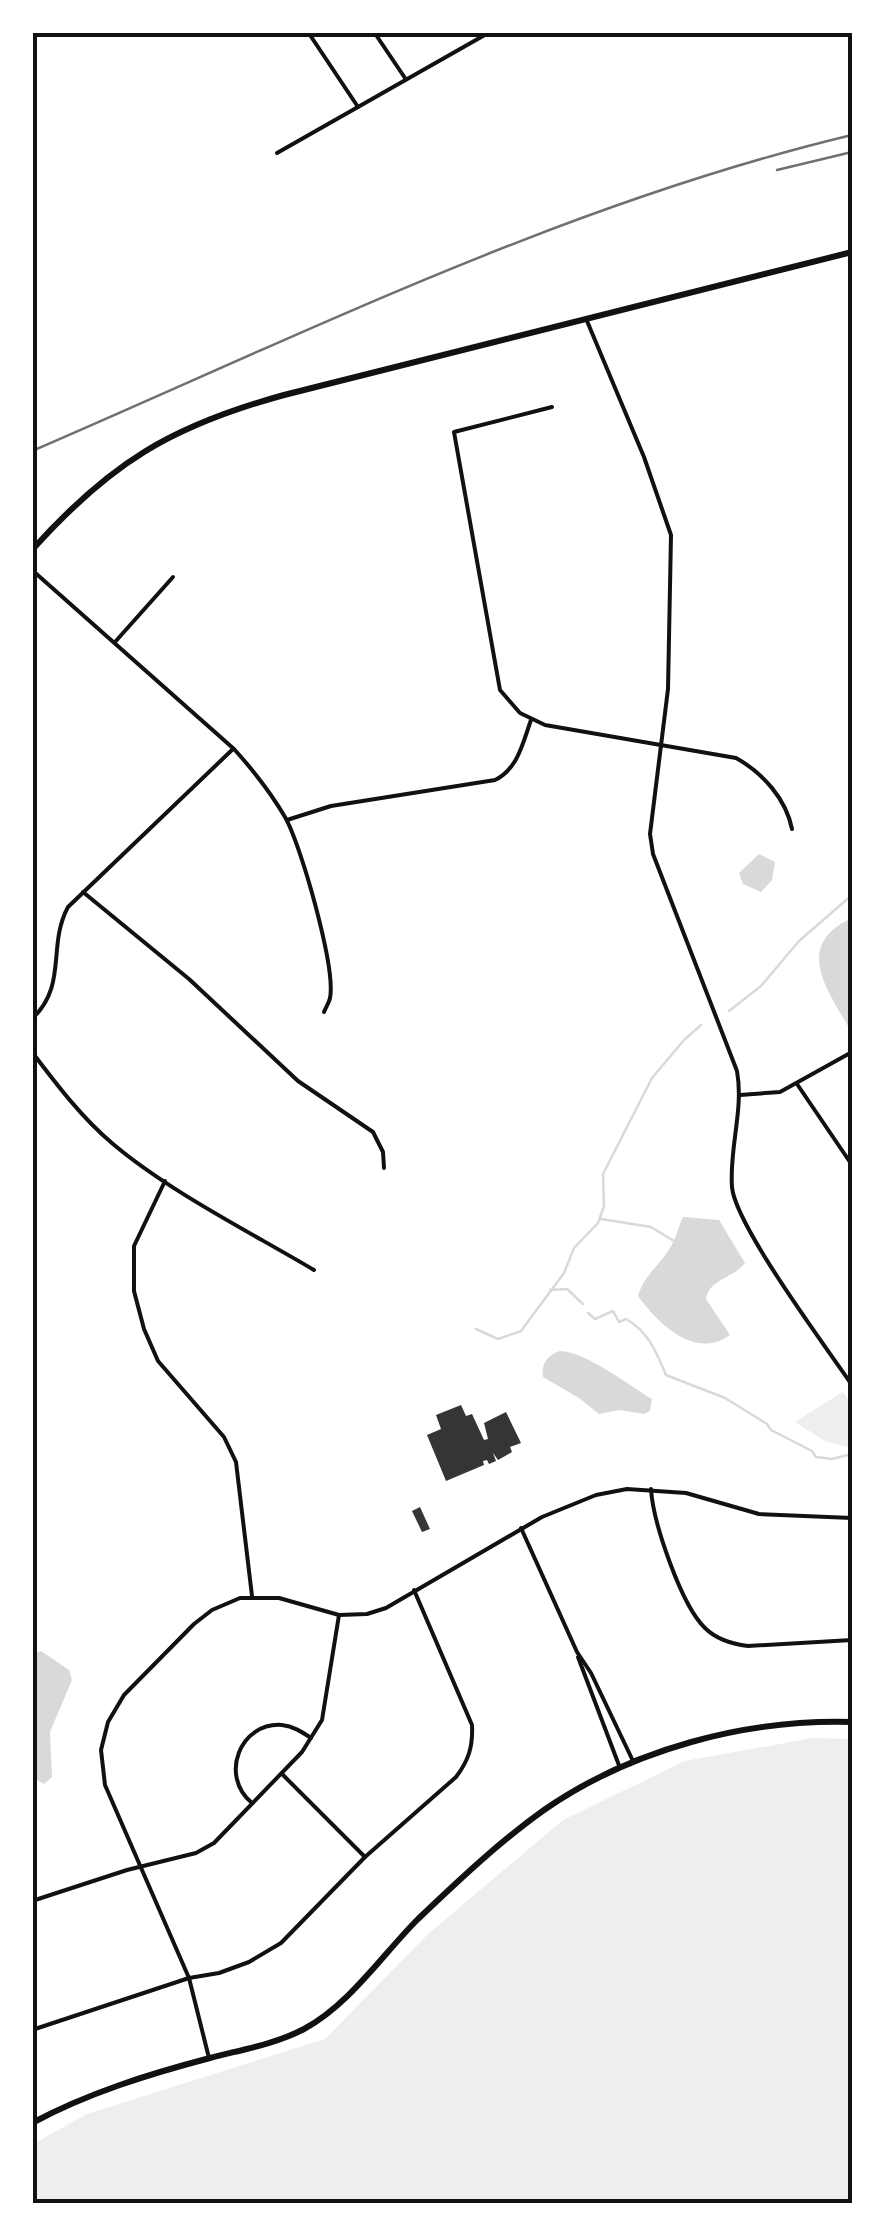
<svg xmlns="http://www.w3.org/2000/svg" width="885" height="2236" viewBox="0 0 885 2236" font-family="'Exo 2',sans-serif">
  <style>
    .green { fill: #eee }
    .water { fill: #d9d9d9 }
    .lines { fill: none; stroke-linecap: round; stroke-linejoin: round }
    .stream { stroke: #d9d9d9; stroke-width: 2.5 }
    .building { fill: #353535 }
    .minor { stroke: #111; stroke-width: 4 }
    .secondary { stroke: #111; stroke-width: 6 }
    .rail { stroke: #707070; stroke-width: 2.5 }
    .neatline { fill: none; stroke: #111; stroke-width: 4 }
  </style>
  <rect width="100%" height="100%" fill="#fff"/>
  <!-- green -->
  <g class="green">
    <path d="M 843,1392 L 852,1404 L 852,1448 L 827,1442 L 795,1422 Z"/>
    <path d="M 813,1738 L 852,1739 L 852,2203 L 33,2203 L 33,2144 L 87,2114 L 325,2039 L 428,1934 L 563,1820 L 685,1761 Z"/>
  </g>
  <!-- water -->
  <g class="water">
    <path d="M 759,854 L 775,862 L 772,880 L 761,892 L 743,884 L 739,873 Z"/>
    <path d="M 852,918 L 852,1033 C 829,992 791,946 852,918 Z"/>
    <path d="M 683,1217 L 719,1220 L 745,1263 C 734,1278 709,1279 706,1299 L 730,1335 C 696,1360 659,1325 638,1296 C 644,1275 660,1265 670,1248 C 676,1239 678,1227 683,1217 Z"/>
    <path d="M 560,1351 C 587,1352 628,1385 652,1399 L 650,1411 L 644,1414 L 619,1410 L 599,1414 L 579,1398 L 543,1377 C 541,1364 547,1355 560,1351 Z"/>
    <path d="M 41,1651 L 69,1670 L 72,1680 L 50,1732 L 52,1777 L 44,1784 L 32,1777 L 33,1654 Z"/>
  </g>
  <g class="lines">
    <!-- stream -->
    <g class="stream">
      <path d="M 729,1011 L 761,986 L 799,941 L 852,895"/>
      <path d="M 601,1219 L 651,1227 L 674,1241"/>
      <path d="M 550,1290 L 567,1289 L 583,1304"/>
      <path d="M 588,1313 L 595,1319 L 613,1311 L 619,1322 L 626,1319 C 649,1332 656,1352 666,1375 L 725,1398 L 767,1424 L 771,1430 L 812,1451 L 816,1457 L 832,1459 L 852,1454"/>
      <path d="M 476,1329 L 498,1339 L 521,1331 L 564,1273 L 574,1248 L 598,1223 L 604,1206 L 603,1174 L 652,1078 L 684,1040 L 701,1025"/>
    </g>
  </g>
  <!-- building -->
  <g class="building">
    <path d="M 461,1405 L 466,1416 L 472,1414 L 484,1440 L 488,1439 L 484,1423 L 506,1412 L 521,1443 L 510,1447 L 512,1452 L 498,1460 L 493,1453 L 496,1461 L 489,1464 L 487,1460 L 483,1461 L 484,1465 L 446,1481 L 427,1435 L 441,1429 L 436,1415 Z"/>
    <path d="M 420,1507 L 430,1529 L 422,1532 L 412,1511 Z"/>
  </g>
  <g class="lines">
    <!-- minor -->
    <g class="minor">
      <path d="M 308,32 L 358,107"/>
      <path d="M 374,32 L 405,78"/>
      <path d="M 277,153 L 490,32"/>
      <path d="M 587,321 L 644,457 L 671,535 L 668,689 L 650,834 L 653,854 L 737,1071 C 744,1110 729,1148 732,1187 C 735,1225 826,1347 852,1385"/>
      <path d="M 552,407 L 454,432 L 500,690 L 520,713 L 545,725 L 736,758 C 763,773 786,799 792,829"/>
      <path d="M 32,570 L 234,749 C 253,770 271,793 285,817 C 301,845 336,968 330,998 C 329,1003 326,1007 324,1012"/>
      <path d="M 115,642 L 173,577"/>
      <path d="M 287,820 L 331,806 L 495,780 C 518,769 523,742 531,720"/>
      <path d="M 83,892 L 189,979 L 298,1081 L 373,1132 L 383,1152 L 384,1168"/>
      <path d="M 32,1019 C 68,985 47,946 68,907 L 233,749"/>
      <path d="M 32,1052 C 57,1085 82,1118 113,1144 C 170,1192 250,1232 314,1270"/>
      <path d="M 797,1084 L 852,1165"/>
      <path d="M 740,1095 L 780,1092 L 852,1052"/>
      <path d="M 165,1181 L 134,1246 L 134,1291 L 144,1329 L 158,1361 L 224,1437 L 236,1462 L 252,1596"/>
      <path d="M 651,1489 C 653,1522 681,1605 705,1628 C 717,1640 732,1644 748,1646 L 852,1640"/>
      <path d="M 521,1528 L 577,1652 L 591,1673 L 633,1761"/>
      <path d="M 578,1657 L 620,1768"/>
      <path d="M 282,1774 L 365,1857"/>
      <path d="M 252,1803 C 219,1776 240,1722 282,1725 C 293,1726 302,1732 311,1738"/>
      <path d="M 32,1901 L 127,1870 L 196,1853 L 214,1843 L 302,1752 L 322,1720 L 339,1615"/>
      <path d="M 32,2030 L 189,1978 L 219,1973 L 249,1962 L 281,1943 L 365,1857 L 456,1777 C 469,1760 473,1746 472,1725 L 414,1590"/>
      <path d="M 209,2058 L 189,1978 L 105,1785 L 101,1750 L 108,1722 L 124,1695 L 194,1624 L 212,1610 L 240,1598 L 279,1598 L 339,1615 L 367,1614 L 386,1608 L 542,1517 L 596,1495 L 627,1489 L 686,1493 L 759,1514 L 852,1518"/>
    </g>
    <!-- secondary -->
    <g class="secondary">
      <path d="M 32,550 C 110,463 171,426 284,395 L 852,252"/>
      <path d="M 32,2123 C 88,2093 149,2074 210,2058 C 240,2050 276,2044 304,2029 C 350,2004 382,1955 418,1919 C 458,1881 499,1842 544,1810 C 632,1749 746,1719 852,1722"/>
    </g>
    <!-- rail -->
    <g class="rail">
      <path d="M 777,170 L 852,152"/>
      <path d="M 32,451 C 301,335 567,203 852,135"/>
    </g>
  </g>
  <!-- border -->
  <rect width="885" height="2236" fill="none" stroke="#ffffff" stroke-width="70"/>
  <rect x="35" y="35" width="815" height="2166" class="neatline"/>
</svg>
